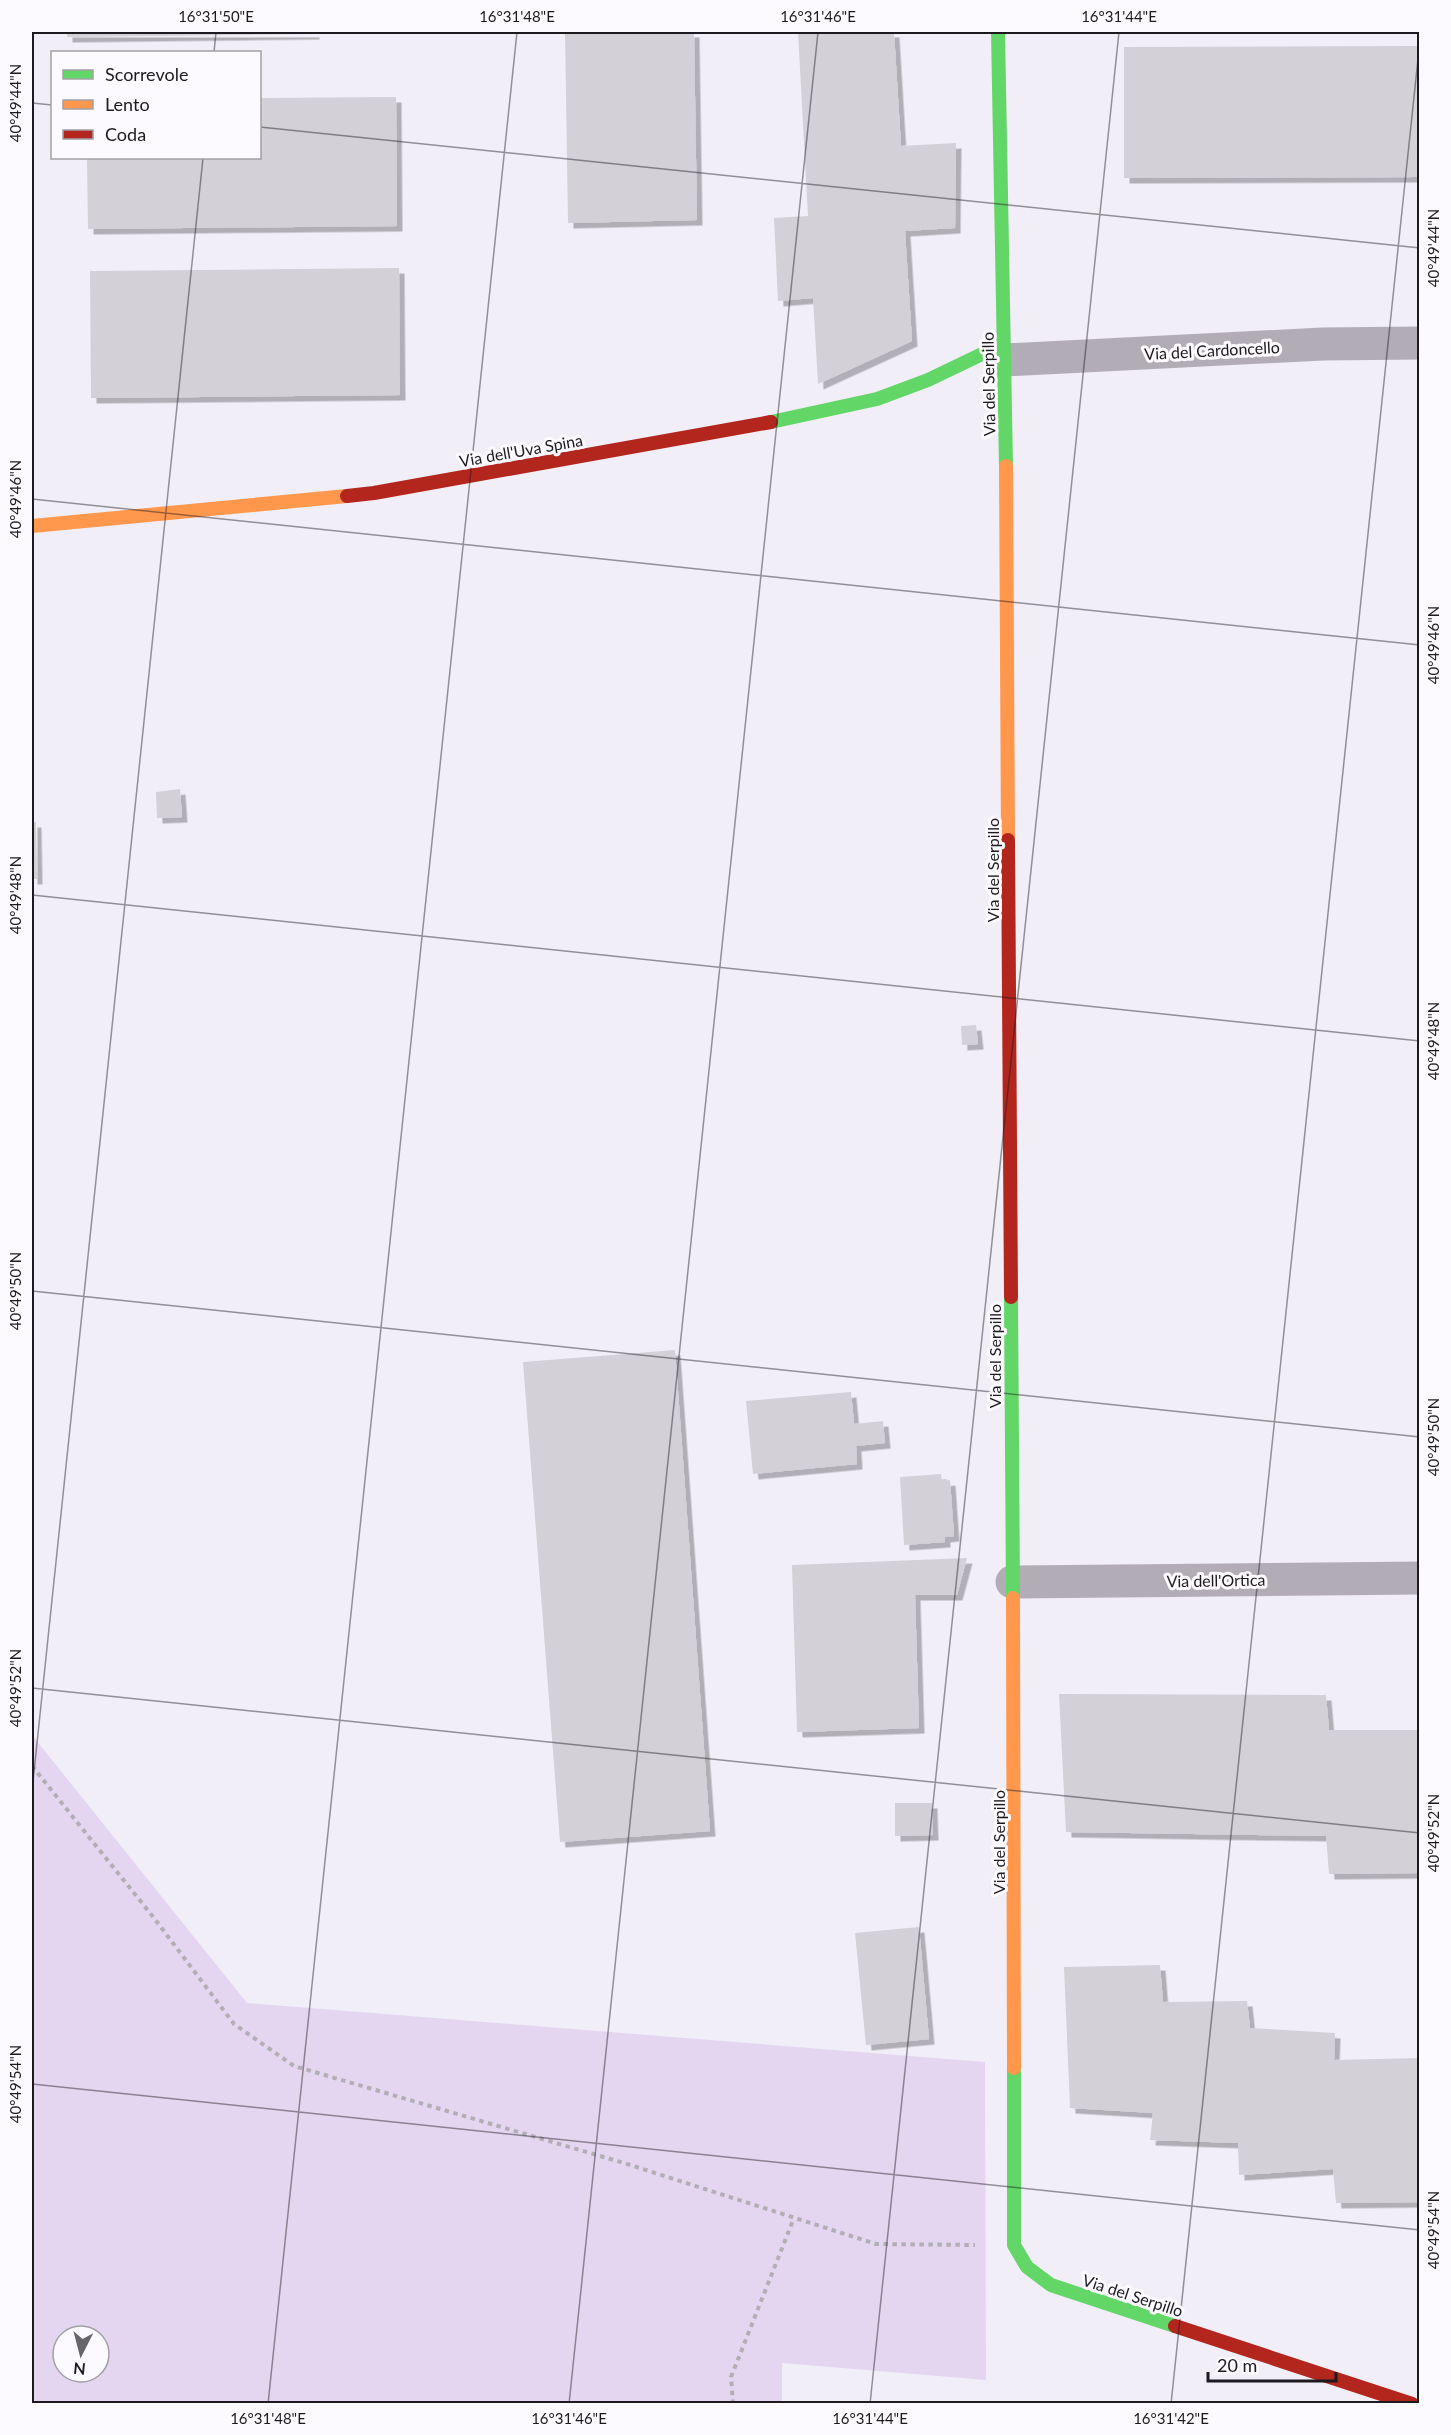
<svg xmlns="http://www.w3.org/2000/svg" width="1451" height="2435" viewBox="0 0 1451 2435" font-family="Lato,sans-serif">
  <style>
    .green { fill: #e4d6f0; fill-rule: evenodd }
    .building { fill: #d3d0d7; filter: url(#shadow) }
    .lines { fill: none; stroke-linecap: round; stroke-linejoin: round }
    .path { stroke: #b2aeb6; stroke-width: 4; stroke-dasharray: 4.5 4.5; stroke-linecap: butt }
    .street { stroke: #b1acb5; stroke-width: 33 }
    .fast { stroke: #63d668; stroke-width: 14 }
    .slow { stroke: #ff974d; stroke-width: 14 }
    .jam { stroke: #b3261e; stroke-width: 14 }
    .ticks { fill: none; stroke: #1c191f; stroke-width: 1.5; stroke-opacity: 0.45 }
    .labels { text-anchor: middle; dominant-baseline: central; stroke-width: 6; stroke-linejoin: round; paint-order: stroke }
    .street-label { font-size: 16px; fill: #1c191f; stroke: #fcfafe }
    .neatline { fill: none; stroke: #1c191f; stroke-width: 2 }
    .ticks-label { font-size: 15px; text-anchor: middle; fill: #1c191f }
  </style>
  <defs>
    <filter id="shadow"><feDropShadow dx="5.5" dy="5.5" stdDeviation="0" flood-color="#0004"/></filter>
  </defs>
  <rect width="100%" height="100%" fill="#f2eef7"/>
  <!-- green -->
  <path class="green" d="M 32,1735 L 247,2003 L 985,2062 L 986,2380 L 782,2363 L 782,2403 L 32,2403 ZM 63,2336 L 99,2336 L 99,2372 L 63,2372 Z"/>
  <!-- building -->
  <g class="building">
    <path d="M 67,32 L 314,32 L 314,34 L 67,37 Z"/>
    <path d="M 565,32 L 694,32 L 697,220 L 568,223 Z"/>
    <path d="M 798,32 L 894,32 L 901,146 L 956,143 L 955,228 L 905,231 L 912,341 L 818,384 L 813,298 L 778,301 L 774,218 L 808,216 Z"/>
    <path d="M 1420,46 L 1420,177 L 1124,178 L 1124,47 Z"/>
    <path d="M 396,97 L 397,226 L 88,229 L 87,158 L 260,158 L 260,98 Z"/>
    <path d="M 399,268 L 400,395 L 91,398 L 90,271 Z"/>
    <path d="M 180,789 L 182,817 L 157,818 L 156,792 Z"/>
    <path d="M 32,822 L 36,822 L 37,879 L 32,879 Z"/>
    <path d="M 976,1025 L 978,1044 L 962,1045 L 961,1026 Z"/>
    <path d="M 675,1350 L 710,1831 L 560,1842 L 523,1362 Z"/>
    <path d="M 851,1392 L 854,1424 L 883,1421 L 885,1443 L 856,1446 L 857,1464 L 753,1474 L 746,1401 Z"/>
    <path d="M 941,1474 L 942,1481 L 950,1480 L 954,1536 L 945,1537 L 945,1542 L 904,1545 L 900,1477 Z"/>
    <path d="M 967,1558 L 957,1595 L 915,1595 L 919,1728 L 797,1732 L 792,1565 Z"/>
    <path d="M 1059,1694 L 1326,1695 L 1329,1730 L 1420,1730 L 1420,1873 L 1329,1874 L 1326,1836 L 1066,1832 Z"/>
    <path d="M 895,1803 L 932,1803 L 933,1835 L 895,1836 Z"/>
    <path d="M 919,1927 L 929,2039 L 866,2045 L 855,1933 Z"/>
    <path d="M 1160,1965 L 1163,2002 L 1247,2001 L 1250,2028 L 1335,2033 L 1334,2060 L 1420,2058 L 1420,2202 L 1336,2203 L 1333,2169 L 1239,2175 L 1238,2143 L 1150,2140 L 1153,2113 L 1070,2108 L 1064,1967 Z"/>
  </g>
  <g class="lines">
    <!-- path -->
    <g class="path">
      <path d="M 32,1766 L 154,1918 L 234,2024 L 294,2066 L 624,2163 L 876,2244 L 975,2245"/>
      <path d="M 733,2404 L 731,2377 L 794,2218"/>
    </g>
    <!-- street -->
    <g class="street">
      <path d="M 1005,360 L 1323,344 L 1420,343"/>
      <path d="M 1012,1582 L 1420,1578"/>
    </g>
    <!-- fast -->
    <g class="fast">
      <path d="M 998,32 L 1006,466"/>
      <path d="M 771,422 L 877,399 L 928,380 L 1003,344"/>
      <path d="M 1011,1297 L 1013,1598"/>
      <path d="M 1014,2068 L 1014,2245 L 1027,2267 L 1051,2285 L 1175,2326"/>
    </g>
    <!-- slow -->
    <g class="slow">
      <path d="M 1006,466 L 1008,840"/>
      <path d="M 32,526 L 347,496"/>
      <path d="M 1013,1598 L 1014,2068"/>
    </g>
    <!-- jam -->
    <g class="jam">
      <path d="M 347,496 L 374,493 L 771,422"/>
      <path d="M 1008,840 L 1011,1297"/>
      <path d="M 1175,2326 L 1412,2404"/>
    </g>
  </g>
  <!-- ticks -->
  <path class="ticks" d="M 214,52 L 216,32M 32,103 L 52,105M 260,127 L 1420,248M 32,499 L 1420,645M 32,895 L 1420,1041M 32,1291 L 1420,1437M 32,1688 L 1420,1833M 32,1791 L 203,158M 32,2084 L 1420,2230M 268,2404 L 517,32M 569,2404 L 818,32M 870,2404 L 1119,32M 1171,2404 L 1420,40"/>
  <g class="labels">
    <!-- street labels -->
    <g class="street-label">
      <text transform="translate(1212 350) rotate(-3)">Via del Cardoncello</text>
      <text transform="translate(988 384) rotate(-91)">Via del Serpillo</text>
      <text transform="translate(521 450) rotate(-10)">Via dell'Uva Spina</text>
      <text transform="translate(992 870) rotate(-90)">Via del Serpillo</text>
      <text transform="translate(994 1356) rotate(-90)">Via del Serpillo</text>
      <text transform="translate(1216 1580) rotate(-1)">Via dell'Ortica</text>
      <text transform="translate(998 1842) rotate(-90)">Via del Serpillo</text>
      <text transform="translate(1133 2295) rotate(18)">Via del Serpillo</text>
    </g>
  </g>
  <!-- border -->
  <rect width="1451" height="2435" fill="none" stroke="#fcfafe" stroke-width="66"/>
  <!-- legend -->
  <rect x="51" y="51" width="210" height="108" fill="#fcfafe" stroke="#a2a0a5" stroke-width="1.5"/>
  <rect x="63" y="70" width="30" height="9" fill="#63d668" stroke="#a2a0a5" stroke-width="1.5"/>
  <text x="105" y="81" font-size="18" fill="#1c191f">Scorrevole</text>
  <rect x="63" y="100" width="30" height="9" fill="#ff974d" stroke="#a2a0a5" stroke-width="1.5"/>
  <text x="105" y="111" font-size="18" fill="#1c191f">Lento</text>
  <rect x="63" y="130" width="30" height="9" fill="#b3261e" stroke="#a2a0a5" stroke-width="1.5"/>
  <text x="105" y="141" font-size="18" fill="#1c191f">Coda</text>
  <!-- north arrow -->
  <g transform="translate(81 2354) rotate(186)"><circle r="28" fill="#fcfafe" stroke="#a2a0a5" stroke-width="1.5"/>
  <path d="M0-4.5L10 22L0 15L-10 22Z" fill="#67646b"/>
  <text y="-9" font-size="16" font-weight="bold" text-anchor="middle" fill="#1c191f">N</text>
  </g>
  <!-- scale -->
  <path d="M1208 2372v9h128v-9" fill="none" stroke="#1c191f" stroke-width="3"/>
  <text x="1217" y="2372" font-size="18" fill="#1c191f" stroke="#fcfafe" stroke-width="4.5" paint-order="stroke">20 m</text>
  <rect x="33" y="33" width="1385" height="2369" class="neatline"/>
  <g class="ticks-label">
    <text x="216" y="22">16°31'50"E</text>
    <text x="517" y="22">16°31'48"E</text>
    <text x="818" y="22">16°31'46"E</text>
    <text x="1119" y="22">16°31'44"E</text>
    <text transform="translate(16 103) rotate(-90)" y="5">40°49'44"N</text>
    <text transform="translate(1434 248) rotate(-90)" y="5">40°49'44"N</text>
    <text transform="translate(16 499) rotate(-90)" y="5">40°49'46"N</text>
    <text transform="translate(1434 645) rotate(-90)" y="5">40°49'46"N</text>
    <text transform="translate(16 895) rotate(-90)" y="5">40°49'48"N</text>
    <text transform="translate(1434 1041) rotate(-90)" y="5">40°49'48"N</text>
    <text transform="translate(16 1291) rotate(-90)" y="5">40°49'50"N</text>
    <text transform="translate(1434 1437) rotate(-90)" y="5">40°49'50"N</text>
    <text transform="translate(16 1688) rotate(-90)" y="5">40°49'52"N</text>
    <text transform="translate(1434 1833) rotate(-90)" y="5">40°49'52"N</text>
    <text transform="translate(16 2084) rotate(-90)" y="5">40°49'54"N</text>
    <text transform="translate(1434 2230) rotate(-90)" y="5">40°49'54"N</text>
    <text x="268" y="2424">16°31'48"E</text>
    <text x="569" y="2424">16°31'46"E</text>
    <text x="870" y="2424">16°31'44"E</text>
    <text x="1171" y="2424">16°31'42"E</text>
  </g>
</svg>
